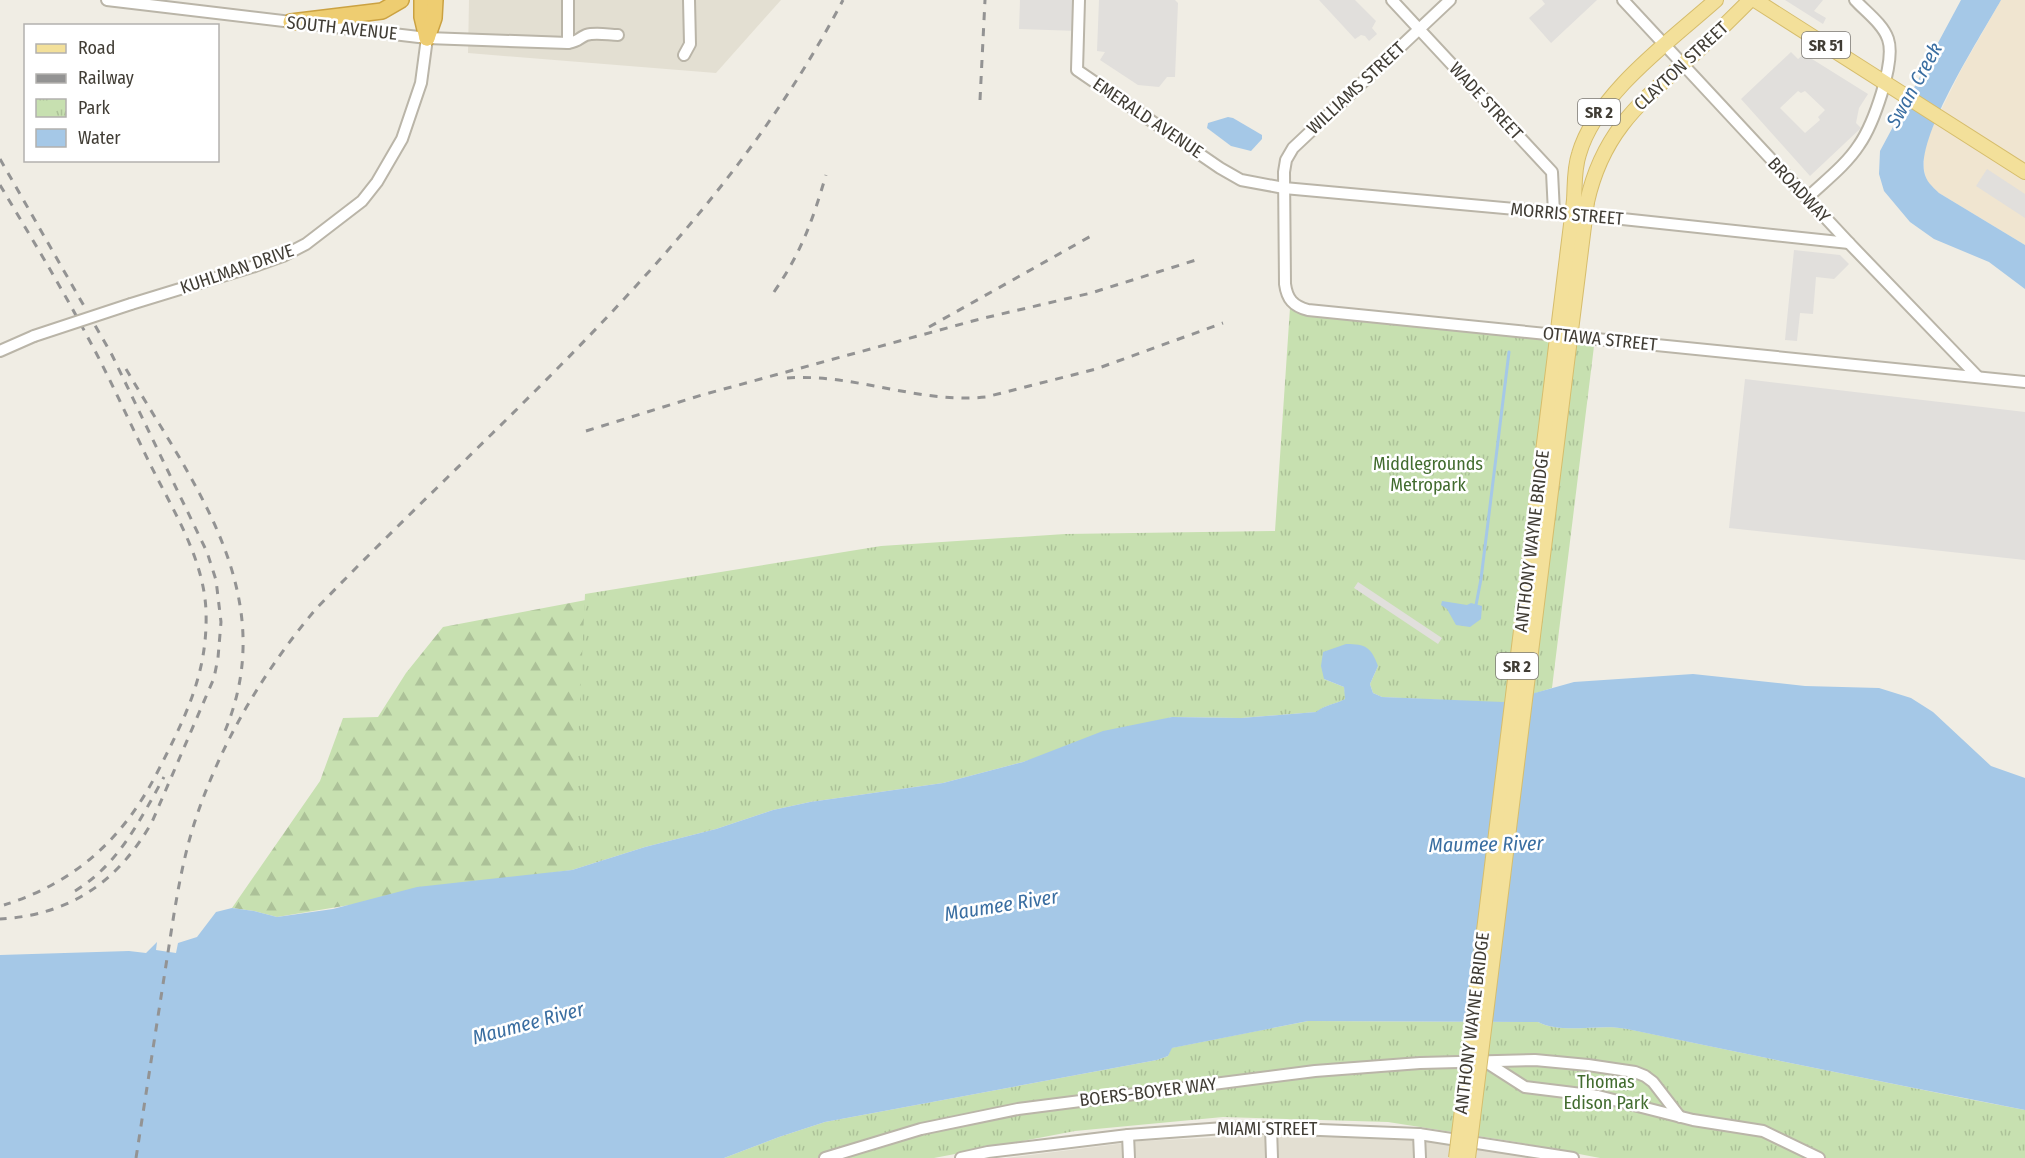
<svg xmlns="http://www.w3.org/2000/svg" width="2025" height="1158" viewBox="0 0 2025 1158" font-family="'Fira Sans Condensed',sans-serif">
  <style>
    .residential { fill: #e3dfd2 }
    .commercial { fill: #f0e5d0 }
    .forest { fill: url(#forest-firs) }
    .park { fill: url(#park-tufts) }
    .parking { fill: #e1dfdc; fill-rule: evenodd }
    .water { fill: #a5c8e7 }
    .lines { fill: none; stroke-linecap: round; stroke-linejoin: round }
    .stream { stroke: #a5c8e7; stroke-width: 3 }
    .minor-casing { stroke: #bab5a8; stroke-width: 14 }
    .major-casing { stroke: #d6bd6c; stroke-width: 16 }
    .highway-casing { stroke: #cba242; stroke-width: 18 }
    .minor { stroke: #fff; stroke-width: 10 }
    .major { stroke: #f3e09a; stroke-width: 14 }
    .highway { stroke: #eecd71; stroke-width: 15 }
    .rail { stroke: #939393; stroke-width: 3; stroke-dasharray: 8 8; stroke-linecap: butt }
    .minor-bridge-casing { stroke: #bab5a8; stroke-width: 14; stroke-linecap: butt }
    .major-bridge-casing { stroke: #d6bd6c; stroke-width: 16; stroke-linecap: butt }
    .minor-bridge { stroke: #fff; stroke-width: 10 }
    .major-bridge { stroke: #f3e09a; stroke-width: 14 }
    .labels { text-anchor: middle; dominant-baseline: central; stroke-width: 5; stroke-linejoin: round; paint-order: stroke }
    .shield { fill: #fff; stroke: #7a7772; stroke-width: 1.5 }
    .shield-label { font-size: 16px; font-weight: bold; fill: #413d35 }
    .street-label { font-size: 18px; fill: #413d35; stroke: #fff }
    .park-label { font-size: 18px; fill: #426c2f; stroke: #fff }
    .water-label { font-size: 20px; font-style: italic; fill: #3a6ea1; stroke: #fff }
  </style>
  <defs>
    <pattern id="forest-firs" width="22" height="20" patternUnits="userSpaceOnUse" patternTransform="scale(1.5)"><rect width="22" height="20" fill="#c7e0b0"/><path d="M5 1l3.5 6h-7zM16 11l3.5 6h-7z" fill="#acc198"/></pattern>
    <pattern id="park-tufts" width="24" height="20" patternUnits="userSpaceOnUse" patternTransform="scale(1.5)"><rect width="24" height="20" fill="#c7e0b0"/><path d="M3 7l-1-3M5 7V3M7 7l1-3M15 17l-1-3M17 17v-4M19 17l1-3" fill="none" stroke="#acc198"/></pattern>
  </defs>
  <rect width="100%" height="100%" fill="#f0ede4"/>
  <!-- residential -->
  <g class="residential">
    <path d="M 469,0 L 781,0 L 716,73 L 468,53 Z"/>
    <path d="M 1285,1134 L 1431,1141 L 1536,1158 L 1006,1158 L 1141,1141 Z"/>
  </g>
  <!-- commercial -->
  <path class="commercial" d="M 2001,0 L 2025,0 L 2025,245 L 1939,193 L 1927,182 L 1924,170 L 1924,155 L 1929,134 L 1961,70 Z"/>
  <!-- forest -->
  <path class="forest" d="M 718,579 L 572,870 L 507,879 L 277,917 L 254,911 L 232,908 L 320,781 L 343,718 L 378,717 L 406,673 L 443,627 L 623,593 Z"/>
  <!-- park -->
  <g class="park">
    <path d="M 1290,308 L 1595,338 L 1552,688 L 1504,703 L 1382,697 L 1373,693 L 1370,684 L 1378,666 L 1324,679 L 1344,687 L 1346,699 C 1336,704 1324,705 1317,712 L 1241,718 L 1172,717 L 1023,762 L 943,783 L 810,802 L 773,810 L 716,829 L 645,847 L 572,870 L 585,594 L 881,546 L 1065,534 L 1275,531 Z"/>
    <path d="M 1308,1021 L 1538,1022 C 1564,1035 1599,1023 1628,1029 C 1760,1057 1892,1084 2025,1110 L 2025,1158 L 1600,1158 L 1516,1142 L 1388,1122 L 1223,1117 L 1075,1131 L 934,1158 L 724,1158 L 779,1137 L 825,1122 L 1157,1060 L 1168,1056 L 1171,1048 Z"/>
  </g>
  <!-- parking -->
  <g class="parking">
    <path d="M 1020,0 L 1079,0 L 1078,31 L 1019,29 Z"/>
    <path d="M 1099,0 L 1175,0 L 1178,3 L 1175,77 L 1167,77 L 1159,87 L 1138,85 L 1100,60 L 1105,52 L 1097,51 Z"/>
    <path d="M 1319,0 L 1355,0 L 1376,21 L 1372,28 L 1377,34 L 1369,41 L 1365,36 L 1361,35 L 1355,39 Z"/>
    <path d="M 1542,0 L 1597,0 L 1551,43 L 1529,18 L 1545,4 Z"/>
    <path d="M 1785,0 L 1823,0 L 1814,11 L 1826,18 L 1823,24 Z"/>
    <path d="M 1791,52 L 1798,59 L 1804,54 L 1868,94 L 1859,108 L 1856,123 L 1861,128 L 1810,176 L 1741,99 ZM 1798,91 L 1801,93 L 1805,91 L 1825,110 L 1818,117 L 1820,120 L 1805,133 L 1780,108 Z"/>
    <path d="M 1987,169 L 2025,194 L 2025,218 L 1976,186 Z"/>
    <path d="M 1794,250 L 1840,255 L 1849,264 L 1834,279 L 1816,277 L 1813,314 L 1800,313 L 1797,341 L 1785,340 Z"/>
    <path d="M 1745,379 L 2025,412 L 2025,560 L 1729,528 Z"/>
    <path d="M 1358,582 L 1442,638 L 1438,644 L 1354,588 Z"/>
  </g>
  <!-- water -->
  <g class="water">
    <path d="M 1961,0 L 2001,0 C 1981,36 1918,133 1924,171 C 1926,182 1932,186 1939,193 L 2025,245 L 2025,289 L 1989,262 L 1934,239 L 1910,222 L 1884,191 L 1879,174 L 1880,151 Z"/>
    <path d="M 1228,117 L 1233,118 L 1262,135 L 1262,139 L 1251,151 L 1231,146 L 1207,128 L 1208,123 Z"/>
    <path d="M 1442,601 L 1467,605 L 1471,603 L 1482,606 L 1481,619 L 1470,627 L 1456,625 L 1447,609 L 1441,605 Z"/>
    <path d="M 1346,644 C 1366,644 1371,647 1378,666 L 1370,684 L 1373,693 L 1382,697 L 1503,702 L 1574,682 L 1693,674 L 1805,686 L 1879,688 L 1911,698 L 1933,712 L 1991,766 L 2025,778 L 2025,1110 C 1892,1084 1760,1057 1627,1029 C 1599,1023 1564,1035 1538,1022 L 1308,1021 L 1172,1048 L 1168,1056 L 1157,1060 L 825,1122 L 779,1137 L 724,1158 L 0,1158 L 0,955 L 129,951 L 146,953 L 157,942 L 156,950 L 176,953 L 178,943 L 197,937 L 216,912 L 232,908 L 254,911 L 277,917 L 333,909 L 417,887 L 572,870 L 645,847 L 716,829 L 773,810 L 810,802 L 943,783 L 1023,762 L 1103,731 L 1172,717 L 1241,718 L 1316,712 C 1324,705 1336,704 1345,699 L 1344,687 L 1324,679 L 1321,666 L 1323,652 Z"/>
  </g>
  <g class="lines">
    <!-- stream -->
    <path class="stream" d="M 1476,605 L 1481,579 L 1509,352"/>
    <!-- minor casing -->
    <g class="minor-casing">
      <g id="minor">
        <path d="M 107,0 L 427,38 L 568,43 C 580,41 577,39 586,35 C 596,32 609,35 618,35"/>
        <path d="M 1079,0 L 1077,70 L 1220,168 L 1241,180 L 1284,188 L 1613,218 L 1849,243"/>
        <path d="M 1392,0 L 1552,172 L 1554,213"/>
        <path d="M 1450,0 L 1293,148 L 1286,160 L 1284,172 L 1285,284 C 1287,299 1293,306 1308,310 L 2025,382"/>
        <path d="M 1623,0 L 1849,243 L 1978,377"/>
        <path d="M 568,43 L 568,0"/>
        <path d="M 684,55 L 690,44 L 689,0"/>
        <path d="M 1807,198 C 1825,181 1846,165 1859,145 C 1873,125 1896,62 1888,39 C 1883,24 1865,11 1855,0"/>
        <path d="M 131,304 L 255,266 L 283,256 L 306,244 L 362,201 L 377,182 L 402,139 L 421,83 L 427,38"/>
        <path d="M 0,351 L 34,336"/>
        <path d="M 1486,1062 L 1525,1087 L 1598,1096 L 1693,1120 L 1763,1131 L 1819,1158"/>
        <path d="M 1271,1128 L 1272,1158"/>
        <path d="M 1419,1134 L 1420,1158"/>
        <path d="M 1128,1135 L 1129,1158"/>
        <path d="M 825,1158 L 921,1129 L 1018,1109 L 1315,1071 L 1420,1063 L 1535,1060 L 1588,1065 L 1635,1072 L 1645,1076 L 1653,1082 L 1680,1117"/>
        <path d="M 961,1158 L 988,1152 L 1128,1135 L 1224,1128 L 1271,1128 L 1419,1134 L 1573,1158"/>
      </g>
    </g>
    <!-- major casing -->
    <g class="major-casing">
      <g id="major">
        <path d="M 1755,0 L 2025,172"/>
        <path d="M 1574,200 C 1575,185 1574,169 1579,154 C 1596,94 1670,41 1716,0"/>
        <path d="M 1587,202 C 1603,130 1642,101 1693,55 C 1713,37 1732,18 1750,0"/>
      </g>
    </g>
    <!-- highway casing -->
    <g class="highway-casing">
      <g id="highway">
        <path d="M 422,0 L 422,17 L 427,38"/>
        <path d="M 291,22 L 382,11 L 401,0"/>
        <path d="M 427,38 L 434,18 L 435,0"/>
      </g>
    </g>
    <!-- minor -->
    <use href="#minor" class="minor"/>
    <!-- major -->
    <use href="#major" class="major"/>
    <!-- highway -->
    <use href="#highway" class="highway"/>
    <!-- rail -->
    <g class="rail">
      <path d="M 980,100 L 985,0"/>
      <path d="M 0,159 L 112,355 L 207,552 L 216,580 L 221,622 L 218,658 L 214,678 L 152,822 C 118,882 70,915 0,919"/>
      <path d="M 0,185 C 29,234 59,283 86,334 C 109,376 129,421 150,464 C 173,510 204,559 206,611 C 208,672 186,716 159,769 C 125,837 77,882 4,905"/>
      <path d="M 774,292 C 802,251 812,222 826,175"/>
      <path d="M 929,327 L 1091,236"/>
      <path d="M 126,369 C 192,482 282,594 225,731"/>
      <path d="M 787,378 C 854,373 919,404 986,397 L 1096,369 L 1223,323"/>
      <path d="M 586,431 L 702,395 L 980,319 L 1091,293 L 1196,260"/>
      <path d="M 75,891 C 119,864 140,820 164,777"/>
      <path d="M 136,1158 C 146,1094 156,1029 166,965 C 174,915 180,866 196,818 C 222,741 263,672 315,610 C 501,416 717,242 843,0"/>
    </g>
    <!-- minor-bridge casing -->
    <g class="minor-bridge-casing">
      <path id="minor-bridge" d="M 34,336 L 131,304"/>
    </g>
    <!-- major-bridge casing -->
    <g class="major-bridge-casing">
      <g id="major-bridge">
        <path d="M 1456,1158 L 1574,200"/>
        <path d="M 1468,1158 L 1587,202"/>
      </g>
    </g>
    <!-- minor-bridge -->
    <use href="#minor-bridge" class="minor-bridge"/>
    <!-- major-bridge -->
    <use href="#major-bridge" class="major-bridge"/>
  </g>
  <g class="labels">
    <!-- shield labels -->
    <g class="shield">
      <rect x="1802" y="32" width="48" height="26" rx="4.5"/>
      <rect x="1578" y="99" width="42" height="26" rx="4.5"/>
      <rect x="1496" y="653" width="42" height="26" rx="4.5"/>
    </g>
    <g class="shield-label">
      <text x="1826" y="45">SR 51</text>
      <text x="1599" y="112">SR 2</text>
      <text x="1517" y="666">SR 2</text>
    </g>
    <!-- street labels -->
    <g class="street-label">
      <text transform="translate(342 28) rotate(6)">SOUTH AVENUE</text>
      <text transform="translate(1681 66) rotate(-43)">CLAYTON STREET</text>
      <text transform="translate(1356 88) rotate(-43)">WILLIAMS STREET</text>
      <text transform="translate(1486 101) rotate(47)">WADE STREET</text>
      <text transform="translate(1148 118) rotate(34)">EMERALD AVENUE</text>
      <text transform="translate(1799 190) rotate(47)">BROADWAY</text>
      <text transform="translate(1567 214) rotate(5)">MORRIS STREET</text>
      <text transform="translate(237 269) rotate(-19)">KUHLMAN DRIVE</text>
      <text transform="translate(1600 339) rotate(6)">OTTAWA STREET</text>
      <text transform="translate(1532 541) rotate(-83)">ANTHONY WAYNE BRIDGE</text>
      <text transform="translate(1472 1023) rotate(-83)">ANTHONY WAYNE BRIDGE</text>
      <text transform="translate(1148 1092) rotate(-7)">BOERS-BOYER WAY</text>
      <text x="1267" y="1129">MIAMI STREET</text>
    </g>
    <!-- park labels -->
    <g class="park-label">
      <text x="1428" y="464">Middlegrounds<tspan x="1428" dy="21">Metropark</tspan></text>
      <text x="1606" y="1082">Thomas<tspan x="1606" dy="21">Edison Park</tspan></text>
    </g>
    <!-- water labels -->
    <g class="water-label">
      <text transform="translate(1914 85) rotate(-61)">Swan Creek</text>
      <text transform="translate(1486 844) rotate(-1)">Maumee River</text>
      <text transform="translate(1001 905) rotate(-9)">Maumee River</text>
      <text transform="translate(528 1023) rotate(-15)">Maumee River</text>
    </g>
  </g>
  <!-- legend -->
  <rect x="24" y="24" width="195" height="138" fill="#ffffff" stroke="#b3b1ae" stroke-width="1.5"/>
  <rect x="36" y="44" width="30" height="9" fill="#f3e09a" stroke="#b3b1ae" stroke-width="1.5"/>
  <text x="78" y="54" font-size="18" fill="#413d35">Road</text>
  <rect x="36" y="74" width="30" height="9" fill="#939393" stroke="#b3b1ae" stroke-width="1.5"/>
  <text x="78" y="84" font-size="18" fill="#413d35">Railway</text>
  <rect x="36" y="99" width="30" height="18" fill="url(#park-tufts)" stroke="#b3b1ae" stroke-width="1.5"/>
  <text x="78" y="114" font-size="18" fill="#413d35">Park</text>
  <rect x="36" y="129" width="30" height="18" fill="#a5c8e7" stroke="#b3b1ae" stroke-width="1.5"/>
  <text x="78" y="144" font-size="18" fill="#413d35">Water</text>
</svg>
